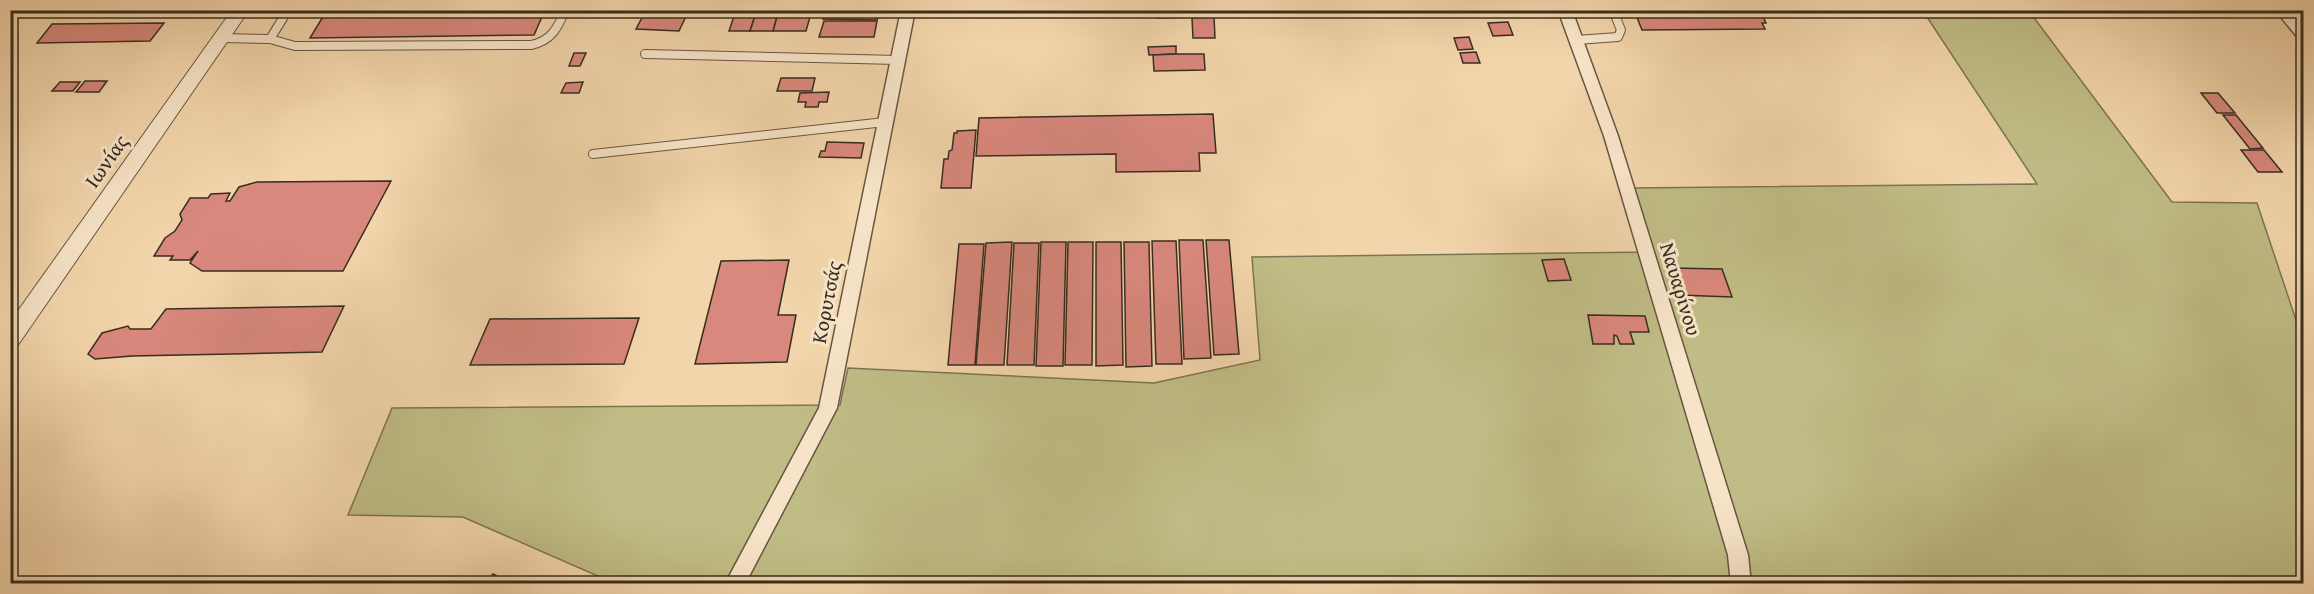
<svg xmlns="http://www.w3.org/2000/svg" width="2314" height="594" viewBox="0 0 2314 594" font-family="'Gentium Book Plus',serif">
  <style>
    .green { fill: #c0bc85; stroke: #7c7452; stroke-width: 1.5 }
    .building { fill: #d9887d; stroke: #372d20; stroke-width: 1.5 }
    .lines { fill: none; stroke-linecap: round; stroke-linejoin: round }
    .service-casing { stroke: #665743; stroke-width: 10 }
    .minor-casing { stroke: #665743; stroke-width: 3 }
    .tertiary-casing { stroke: #665743; stroke-width: 2 }
    .service { stroke: #f7e4c8; stroke-width: 8 }
    .minor { fill: #f7e4c8; fill-rule: evenodd }
    .tertiary { fill: #f7e4c8; fill-rule: evenodd }
    .labels { text-anchor: middle; dominant-baseline: central; stroke-width: 6; stroke-linejoin: round; paint-order: stroke }
    .street-label { font-size: 21px; fill: #372d20; stroke: #f7e4c8 }
  </style>
  <rect width="100%" height="100%" fill="#f3d5ab"/>
  <filter id="stains"><feTurbulence type="fractalNoise" baseFrequency=".00333" numOctaves="4"/><feColorMatrix values="0 0 0 0 .2 0 0 0 0 .09 0 0 0 0 .02 0 0 0 .5 -.17"/></filter>
  <radialGradient id="worn" r=".72"><stop offset=".6" stop-color="#630" stop-opacity="0"/><stop offset="1" stop-color="#630" stop-opacity=".3"/></radialGradient>
  <!-- green -->
  <path class="green" d="M 1923,11 L 2029,11 L 2172,202 L 2257,203 L 2298,326 L 2303,326 L 2303,583 L 616,584 L 463,517 L 348,515 L 392,408 L 840,405 L 848,368 L 1154,383 L 1260,360 L 1252,257 L 1651,252 L 1632,188 L 2037,184 Z"/>
  <!-- building -->
  <g class="building">
    <path d="M 327,10 L 545,10 L 534,35 L 310,38 Z"/>
    <path d="M 646,10 L 689,10 L 679,31 L 636,29 Z"/>
    <path d="M 786,10 L 812,10 L 806,31 L 773,31 L 777,16 L 785,16 Z"/>
    <path d="M 826,10 L 880,10 L 877,20 L 823,19 Z"/>
    <path d="M 1156,10 L 1199,10 L 1200,17 L 1157,18 Z"/>
    <path d="M 1634,10 L 1760,10 L 1766,23 L 1762,23 L 1765,29 L 1642,30 Z"/>
    <path d="M 2176,10 L 2205,10 L 2209,16 L 2179,14 Z"/>
    <path d="M 734,16 L 755,16 L 750,31 L 729,31 Z"/>
    <path d="M 755,16 L 777,16 L 773,31 L 750,31 Z"/>
    <path d="M 1214,17 L 1215,38 L 1193,38 L 1192,18 Z"/>
    <path d="M 824,21 L 877,21 L 874,37 L 819,37 Z"/>
    <path d="M 1508,22 L 1513,35 L 1493,36 L 1488,23 Z"/>
    <path d="M 164,23 L 150,41 L 37,43 L 52,24 Z"/>
    <path d="M 1469,37 L 1473,49 L 1458,50 L 1454,38 Z"/>
    <path d="M 1176,46 L 1176,54 L 1149,55 L 1148,47 Z"/>
    <path d="M 1476,52 L 1480,63 L 1463,63 L 1460,53 Z"/>
    <path d="M 574,53 L 586,53 L 580,66 L 569,66 Z"/>
    <path d="M 1176,54 L 1204,54 L 1205,70 L 1154,71 L 1153,55 Z"/>
    <path d="M 781,78 L 815,78 L 812,91 L 777,91 Z"/>
    <path d="M 85,81 L 107,81 L 99,92 L 76,92 Z"/>
    <path d="M 60,82 L 80,82 L 73,91 L 52,91 Z"/>
    <path d="M 583,82 L 579,93 L 561,93 L 566,83 Z"/>
    <path d="M 829,92 L 827,102 L 819,102 L 818,107 L 805,107 L 806,102 L 798,102 L 800,93 Z"/>
    <path d="M 2201,93 L 2218,93 L 2235,113 L 2217,113 Z"/>
    <path d="M 1213,114 L 1216,153 L 1199,153 L 1200,171 L 1116,172 L 1116,154 L 976,156 L 979,118 Z"/>
    <path d="M 2223,115 L 2236,115 L 2263,148 L 2250,149 Z"/>
    <path d="M 976,130 L 971,188 L 941,188 L 944,159 L 948,159 L 949,151 L 952,150 L 954,133 L 957,133 L 957,131 Z"/>
    <path d="M 827,142 L 864,143 L 861,158 L 819,157 L 821,151 L 825,151 Z"/>
    <path d="M 2241,150 L 2264,150 L 2282,172 L 2258,172 Z"/>
    <path d="M 391,181 L 343,271 L 202,271 L 190,263 L 198,251 L 190,260 L 170,260 L 173,256 L 154,256 L 165,238 L 175,231 L 182,220 L 180,214 L 190,198 L 208,198 L 211,194 L 230,193 L 226,201 L 230,201 L 239,187 L 257,182 Z"/>
    <path d="M 1179,240 L 1203,240 L 1211,358 L 1184,359 Z"/>
    <path d="M 1206,240 L 1229,240 L 1239,354 L 1214,355 Z"/>
    <path d="M 1152,241 L 1176,241 L 1182,364 L 1156,364 Z"/>
    <path d="M 1012,242 L 1004,365 L 976,365 L 986,243 Z"/>
    <path d="M 1041,242 L 1066,242 L 1063,366 L 1036,366 Z"/>
    <path d="M 1068,242 L 1093,242 L 1092,365 L 1065,365 Z"/>
    <path d="M 1096,242 L 1121,242 L 1123,365 L 1096,366 Z"/>
    <path d="M 1124,242 L 1149,242 L 1152,366 L 1126,367 Z"/>
    <path d="M 1014,243 L 1039,243 L 1034,365 L 1007,365 Z"/>
    <path d="M 959,244 L 984,244 L 975,365 L 948,365 Z"/>
    <path d="M 1564,259 L 1571,280 L 1548,281 L 1542,260 Z"/>
    <path d="M 789,260 L 778,315 L 796,315 L 787,362 L 695,364 L 721,261 Z"/>
    <path d="M 1670,268 L 1722,269 L 1732,297 L 1678,295 Z"/>
    <path d="M 344,306 L 322,352 L 132,356 L 95,359 L 88,354 L 102,333 L 128,326 L 130,329 L 151,329 L 166,309 Z"/>
    <path d="M 1588,315 L 1645,316 L 1649,332 L 1630,332 L 1634,344 L 1620,344 L 1617,336 L 1614,335 L 1614,344 L 1593,344 Z"/>
    <path d="M 639,318 L 624,364 L 470,365 L 490,319 Z"/>
    <path d="M 493,574 L 511,584 L 485,584 Z"/>
  </g>
  <g class="lines">
    <!-- service casing -->
    <g class="service-casing">
      <g id="service">
        <path d="M 222,38 L 270,39 L 295,46 L 531,45 C 551,41 558,28 565,10"/>
        <path d="M 270,39 L 288,10"/>
        <path d="M 1576,40 L 1618,37 L 1621,30 L 1613,10"/>
        <path d="M 645,54 L 898,60"/>
        <path d="M 593,154 L 885,122"/>
      </g>
    </g>
    <!-- minor casing -->
    <g class="minor-casing">
      <g id="minor">
        <path d="M 901,10 L 915,10 L 837,408 L 745,584 L 725,584 L 819,408 Z"/>
        <path d="M 1558,10 L 1572,10 L 1618,136 L 1748,555 L 1751,584 L 1731,584 L 1728,555 L 1604,136 Z"/>
        <path d="M 2275,10 L 2289,10 L 2304,27 L 2304,40 L 2299,39 Z"/>
      </g>
    </g>
    <!-- tertiary casing -->
    <g class="tertiary-casing">
      <path id="tertiary" d="M 232,10 L 249,10 L 18,345 L 10,347 L 10,322 Z"/>
    </g>
    <!-- service -->
    <use href="#service" class="service"/>
    <!-- minor -->
    <use href="#minor" class="minor"/>
    <!-- tertiary -->
    <use href="#tertiary" class="tertiary"/>
  </g>
  <g class="labels">
    <!-- street labels -->
    <g class="street-label">
      <text transform="translate(106 161) rotate(-55)">Ιωνίας</text>
      <text transform="translate(1681 289) rotate(73)">Ναυαρίνου</text>
      <text transform="translate(826 302) rotate(-79)">Κορυτσάς</text>
    </g>
  </g>
  <!-- margin -->
  <rect width="2314" height="594" fill="none" stroke="#f3d5ab" stroke-width="36"/>
  <rect x="12" y="12" width="2290" height="570" fill="none" stroke="#372d20" stroke-width="3"/>
  <rect x="18" y="18" width="2278" height="558" fill="none" stroke="#372d20" stroke-width="1.5"/>
  <rect width="100%" height="100%" filter="url(#stains)"/>
  <rect width="100%" height="100%" fill="url(#worn)"/>
</svg>
